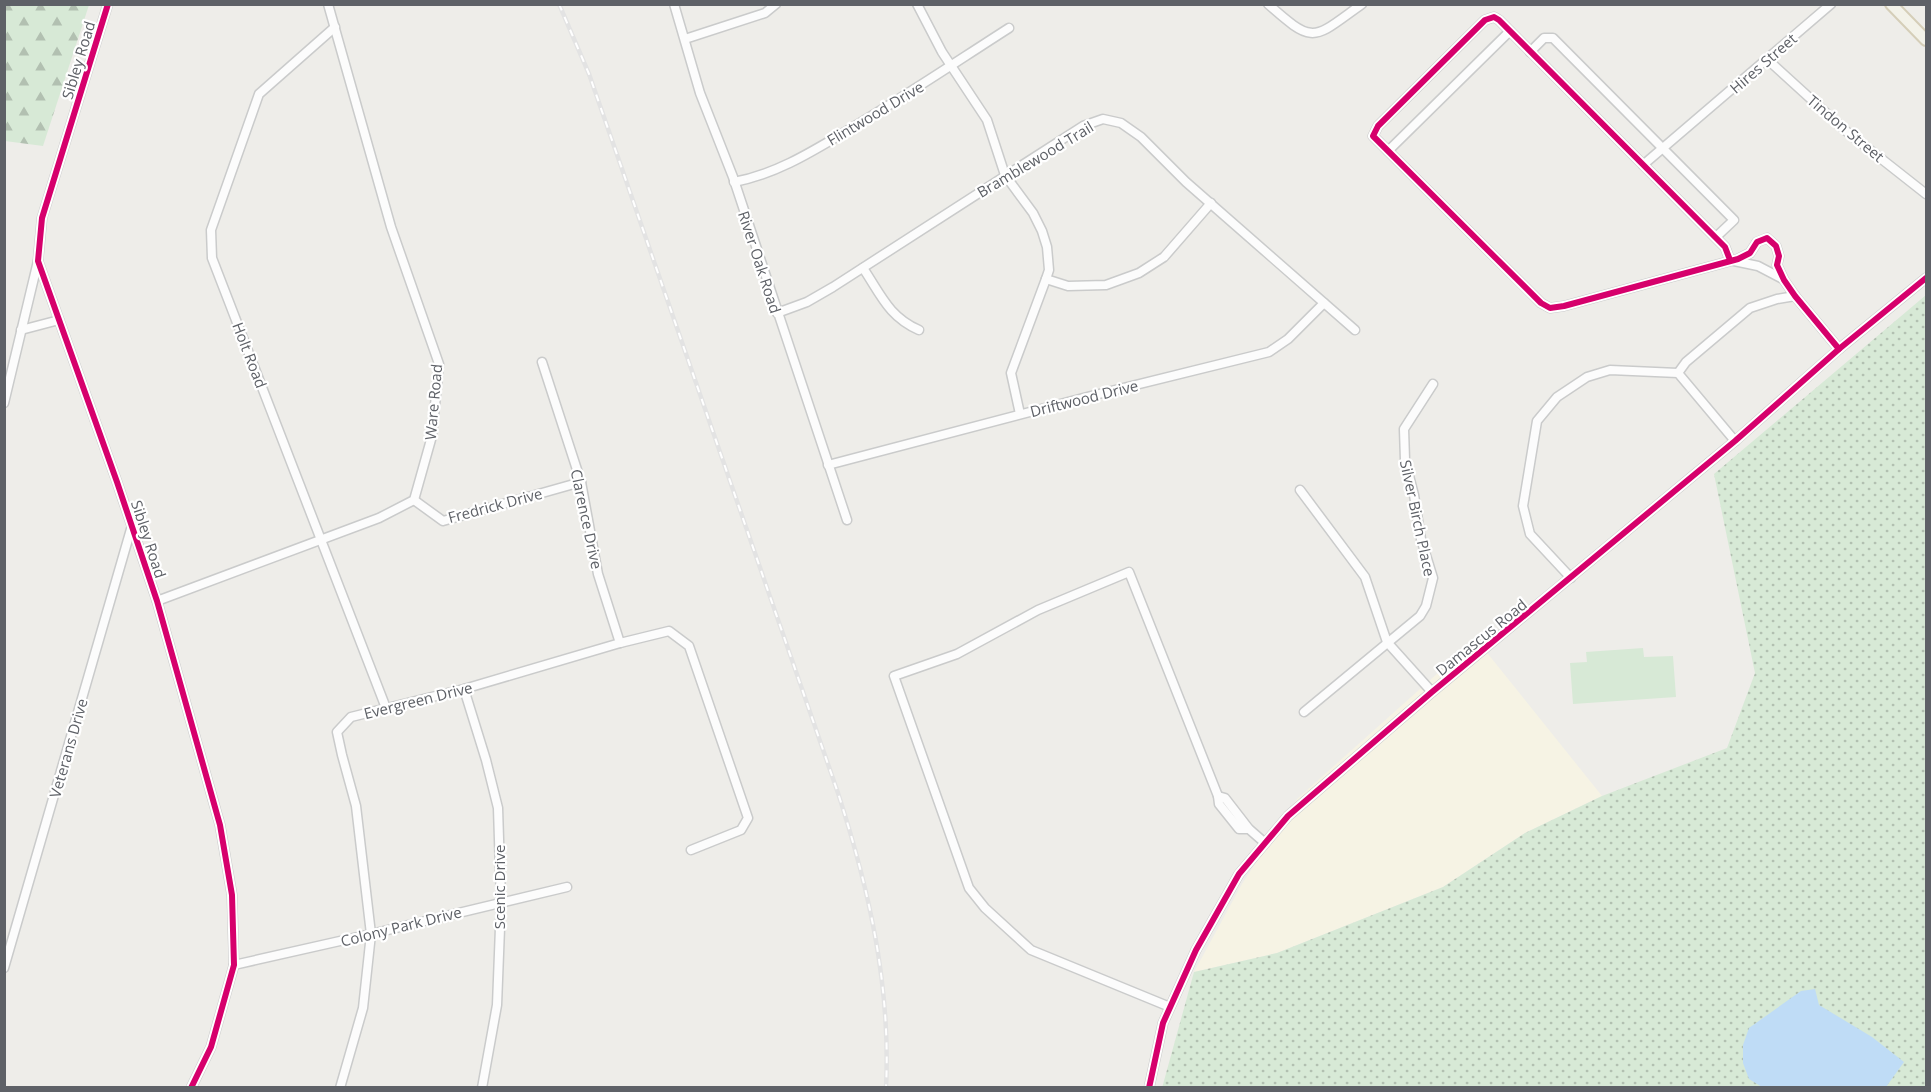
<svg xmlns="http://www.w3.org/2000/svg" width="1931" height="1092" viewBox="0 0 1931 1092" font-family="'Open Sans',sans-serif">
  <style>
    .commercial { fill: #f6f3e4 }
    .grass { fill: url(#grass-dots) }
    .forest { fill: url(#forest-firs) }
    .pitch { fill: #d7e9d6 }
    .water { fill: #bfdcf6 }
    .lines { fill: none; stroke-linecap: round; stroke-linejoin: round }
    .minor-casing { stroke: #cacbcb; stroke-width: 11 }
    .major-casing { stroke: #d5ceb8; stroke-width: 14 }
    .minor { stroke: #fcfcfc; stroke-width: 8 }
    .major { stroke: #f3f2e9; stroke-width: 10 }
    .rail-casing { stroke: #e3e3e3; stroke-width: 4.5 }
    .rail { stroke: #fff; stroke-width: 2; stroke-dasharray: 7; stroke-linecap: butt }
    .cycleway-casing { stroke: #fff; stroke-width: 10 }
    .cycleway { stroke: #d6006c; stroke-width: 6 }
    .labels { text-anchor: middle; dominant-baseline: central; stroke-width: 4.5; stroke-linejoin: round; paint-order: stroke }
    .street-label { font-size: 15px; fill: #5e6167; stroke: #fff }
  </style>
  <defs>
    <pattern id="grass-dots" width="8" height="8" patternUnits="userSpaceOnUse" patternTransform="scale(1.5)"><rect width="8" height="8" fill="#d7e9d6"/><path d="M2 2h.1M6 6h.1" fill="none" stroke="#b2c0b1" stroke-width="1.8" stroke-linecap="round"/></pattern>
    <pattern id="forest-firs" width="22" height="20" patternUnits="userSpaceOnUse" patternTransform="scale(1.5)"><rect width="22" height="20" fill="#d7e9d6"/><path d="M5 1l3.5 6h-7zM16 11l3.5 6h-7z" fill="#b2c0b1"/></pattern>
  </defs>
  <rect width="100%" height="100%" fill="#eeede9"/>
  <!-- commercial -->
  <path class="commercial" d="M 1476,639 L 1602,796 L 1525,833 L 1443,887 L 1277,953 L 1194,972 L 1242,884 L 1297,799 Z"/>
  <!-- grass -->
  <path class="grass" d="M 1926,295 L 1926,1087 L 1162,1088 L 1194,972 L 1277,953 L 1443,887 L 1525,833 L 1602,796 L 1727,748 L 1755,673 L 1714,474 Z"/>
  <!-- forest -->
  <path class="forest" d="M 5,4 L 89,5 L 43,146 L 5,141 Z"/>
  <!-- pitch -->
  <path class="pitch" d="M 1643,648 L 1644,657 L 1673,656 L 1676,697 L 1573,704 L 1570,663 L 1587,662 L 1586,652 Z"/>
  <!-- water -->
  <path class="water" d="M 1815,989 L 1819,1005 L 1872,1037 L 1904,1062 L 1886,1087 L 1762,1087 L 1749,1079 L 1743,1063 L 1743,1045 L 1749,1028 L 1801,991 Z"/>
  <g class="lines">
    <!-- minor casing -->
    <g class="minor-casing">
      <g id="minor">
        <path d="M 108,4 L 42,218 L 38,261 L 117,482 L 157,601 L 220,825 L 232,895 L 234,965 L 211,1047 L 191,1088"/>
        <path d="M 674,4 L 700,93 L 733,177 L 847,520"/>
        <path d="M 917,4 L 942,52 L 987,120 L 1005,175 L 1033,213 L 1042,231 L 1047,247 L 1049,270 L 1046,279 L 1011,373 L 1020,414"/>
        <path d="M 1268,4 C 1315,46 1313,39 1362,4"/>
        <path d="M 335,27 L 259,94 L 211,230 L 212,258 L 386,708"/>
        <path d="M 685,39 L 765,13 L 776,4"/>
        <path d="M 1530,52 L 1544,38 L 1553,38 L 1734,220 L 1716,237"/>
        <path d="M 1768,60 L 1846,131 L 1926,194"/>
        <path d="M 1388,151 L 1510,31"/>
        <path d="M 1643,165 L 1831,4"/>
        <path d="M 734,182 C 777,174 813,151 850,129 C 904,97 956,62 1009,28"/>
        <path d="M 1730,260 L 1725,247 L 1499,20 L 1494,17 L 1485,20 L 1378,126 L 1373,136 L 1541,303 L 1550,308 L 1564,306 L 1738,259 L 1750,253 L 1757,242 L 1767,238 L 1776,246 L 1779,256 L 1777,265 L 1784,280 L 1795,296 L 1839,349"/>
        <path d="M 1734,261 L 1758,266 L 1783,279"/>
        <path d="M 863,268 C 881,295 889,317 919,330"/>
        <path d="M 1046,279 L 1068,286 L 1106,285 L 1139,273 L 1164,257 L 1211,203"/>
        <path d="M 777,313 L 807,302 L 833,287 L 1083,126 L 1103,119 L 1121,123 L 1141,137 L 1186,182 L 1355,330"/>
        <path d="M 21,330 L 59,320"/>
        <path d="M 542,362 L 581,482 L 598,574 L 620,643"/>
        <path d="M 1678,373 L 1686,362 L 1750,308 L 1777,299 L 1795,296"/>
        <path d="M 4,403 L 38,261"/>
        <path d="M 828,465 L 1091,396 L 1269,352 L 1288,339 L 1324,303"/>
        <path d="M 1300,490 L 1365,577 L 1387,642 L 1432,692"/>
        <path d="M 414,500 L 443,521 L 581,482"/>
        <path d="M 1571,578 L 1530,534 L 1523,506 L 1537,421 L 1557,397 L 1587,377 L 1610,370 L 1678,373 L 1735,441"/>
        <path d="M 157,601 L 379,518 L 414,500 L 432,436 L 439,364 L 391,227 L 328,4"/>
        <path d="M 464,689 L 486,760 L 498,808 L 501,902 L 497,1005 L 482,1088"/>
        <path d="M 1304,712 L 1420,616 L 1426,606 L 1433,578 L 1421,539 L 1414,495 L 1405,460 L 1404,429 L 1433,384"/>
        <path d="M 1249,829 L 1239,829 L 1219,804 L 1218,796 L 1225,798 L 1249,829 L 1265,843"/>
        <path d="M 234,965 L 371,934 L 567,887"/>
        <path d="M 4,968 L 131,529"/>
        <path d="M 1170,1007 L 1031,950 L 985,908 L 969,888 L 894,676 L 957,654 L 1038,610 L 1129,572 L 1218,796"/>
        <path d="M 340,1088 L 363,1008 L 371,934 L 356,806 L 342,755 L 337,732 L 351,717 L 464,689 L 620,643 L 669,631 L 689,646 L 748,818 L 741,830 L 691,850"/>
        <path d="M 1149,1088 L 1163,1023 L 1196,950 L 1239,874 L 1288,816 L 1432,692 L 1735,441 L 1839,349 L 1926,278"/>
      </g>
    </g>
    <!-- major casing -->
    <g class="major-casing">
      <path id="major" d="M 1891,4 L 1926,40"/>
    </g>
    <!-- minor -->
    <use href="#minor" class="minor"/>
    <!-- major -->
    <use href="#major" class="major"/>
    <!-- rail casing -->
    <g class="rail-casing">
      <path id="rail" d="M 559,4 L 589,74 L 622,169 L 838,793 C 869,889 891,986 886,1088"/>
    </g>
    <!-- rail -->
    <use href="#rail" class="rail"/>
    <!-- cycleway casing -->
    <g class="cycleway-casing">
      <g id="cycleway">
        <path d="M 108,4 L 42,218 L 38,261 L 117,482 L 157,601 L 220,825 L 232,895 L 234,965 L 211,1047 L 191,1088"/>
        <path d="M 1730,260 L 1725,247 L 1499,20 L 1494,17 L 1485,20 L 1378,126 L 1373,136 L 1541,303 L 1550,308 L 1564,306 L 1738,259 L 1750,253 L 1757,242 L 1767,238 L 1776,246 L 1779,256 L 1777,265 L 1784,280 L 1795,296 L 1839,349"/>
        <path d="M 1149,1088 L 1163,1023 L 1196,950 L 1239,874 L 1288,816 L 1432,692 L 1735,441 L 1839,349 L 1926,278"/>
      </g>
    </g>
    <!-- cycleway -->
    <use href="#cycleway" class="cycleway"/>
  </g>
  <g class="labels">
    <!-- street labels -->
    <g class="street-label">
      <text transform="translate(78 60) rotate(-73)">Sibley Road</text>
      <text transform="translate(1763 63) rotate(-41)">Hires Street</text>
      <text transform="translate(875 113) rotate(-31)">Flintwood Drive</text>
      <text transform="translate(1846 128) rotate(40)">Tindon Street</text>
      <text transform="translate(1035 159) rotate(-31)">Bramblewood Trail</text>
      <text transform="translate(760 262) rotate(72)">River Oak Road</text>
      <text transform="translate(250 355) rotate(69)">Holt Road</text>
      <text transform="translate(1084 398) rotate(-14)">Driftwood Drive</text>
      <text transform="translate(433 402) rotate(-85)">Ware Road</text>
      <text transform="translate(495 505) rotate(-15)">Fredrick Drive</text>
      <text transform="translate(1418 518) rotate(78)">Silver Birch Place</text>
      <text transform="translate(587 519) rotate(78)">Clarence Drive</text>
      <text transform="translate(149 539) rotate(72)">Sibley Road</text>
      <text transform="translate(1481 637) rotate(-39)">Damascus Road</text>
      <text transform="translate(418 700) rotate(-14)">Evergreen Drive</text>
      <text transform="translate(68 748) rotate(-74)">Veterans Drive</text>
      <text transform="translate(499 887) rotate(-90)">Scenic Drive</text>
      <text transform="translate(401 926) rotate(-14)">Colony Park Drive</text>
    </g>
  </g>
  <!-- border -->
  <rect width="1931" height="1092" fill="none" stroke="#5e6167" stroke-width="12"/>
</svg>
